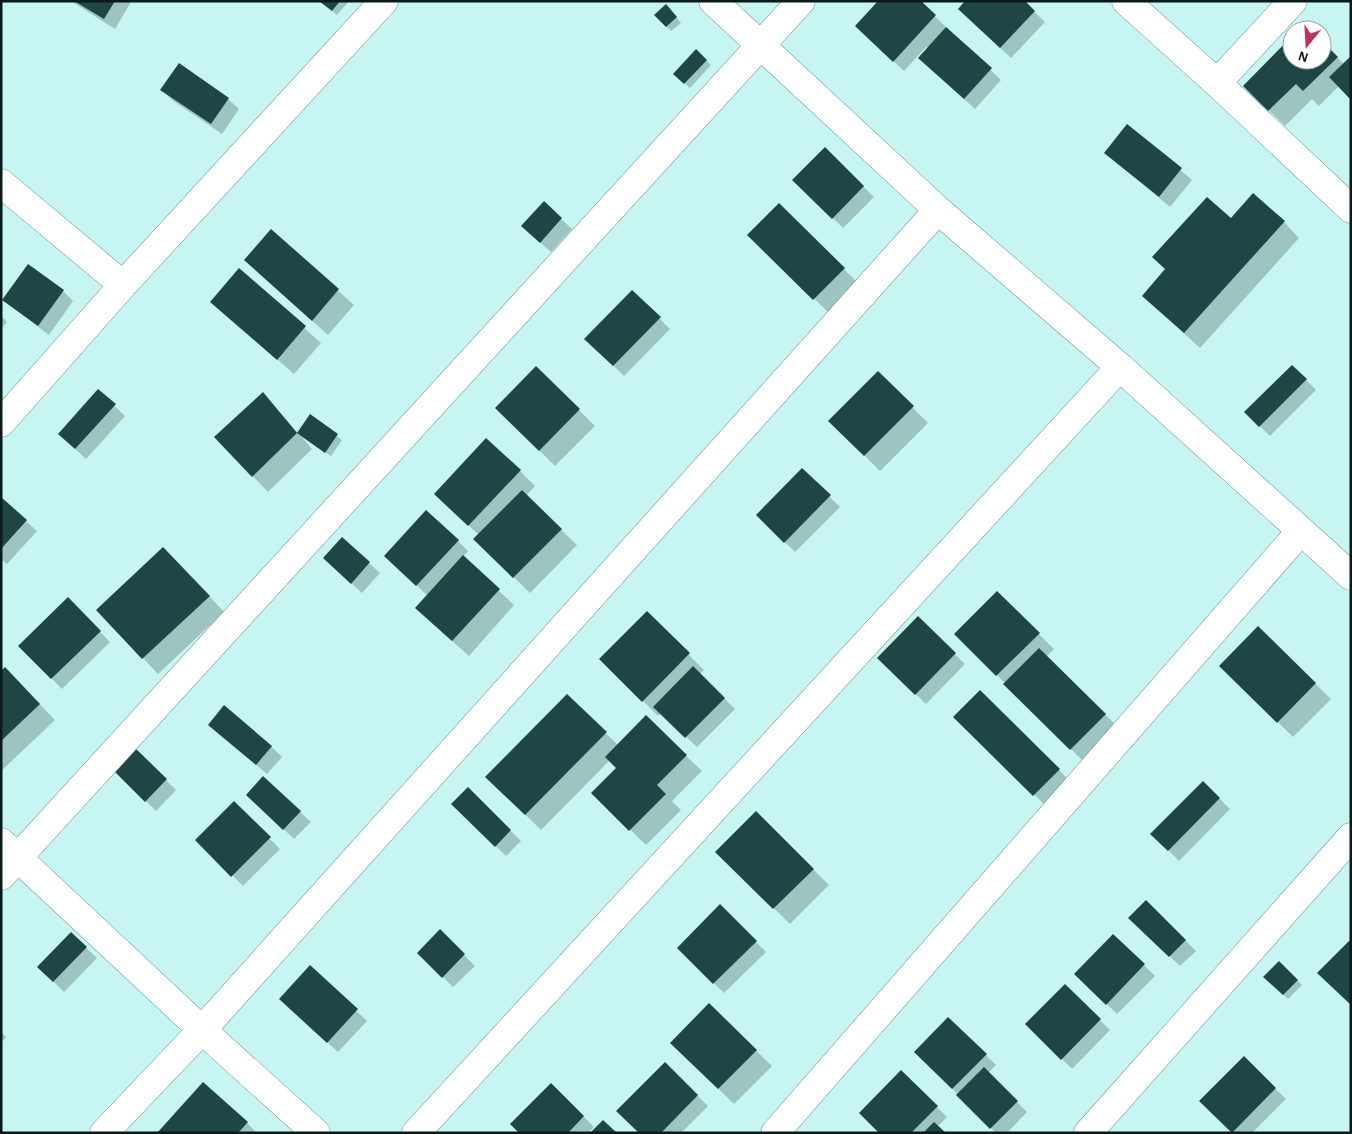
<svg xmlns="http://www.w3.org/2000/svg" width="1352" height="1134" viewBox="0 0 1352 1134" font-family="'Alegreya Sans',sans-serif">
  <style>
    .shadow { fill: #0003 }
    .building { fill: #1f4645 }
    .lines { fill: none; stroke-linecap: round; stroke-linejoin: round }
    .minor-casing { stroke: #689492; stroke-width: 29 }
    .trunk-casing { stroke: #689492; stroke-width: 29 }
    .minor { stroke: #fff; stroke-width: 28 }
    .trunk { stroke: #fff; stroke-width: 28 }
  </style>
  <rect width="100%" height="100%" fill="#c6f5f2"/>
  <!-- shadow -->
  <g class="shadow">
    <path d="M 71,1 L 130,1 L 131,2 L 115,29 Z"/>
    <path d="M 320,1 L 349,1 L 337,15 Z"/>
    <path d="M 919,1 L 1001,80 L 975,109 L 930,68 L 927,46 L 904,71 L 867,36 Z"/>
    <path d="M 1023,1 L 1045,22 L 1011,58 L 970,19 Z"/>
    <path d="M 671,11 L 681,23 L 671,31 L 656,15 Z"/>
    <path d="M 1292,38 L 1292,60 L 1322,60 L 1322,43 L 1344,64 L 1339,86 L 1319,106 L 1312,99 L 1285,126 L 1244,86 Z"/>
    <path d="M 696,51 L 711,65 L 690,88 L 674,74 Z"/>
    <path d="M 162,90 L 228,99 L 239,109 L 222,134 L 172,100 Z"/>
    <path d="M 1128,126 L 1192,180 L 1170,207 L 1106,153 Z"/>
    <path d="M 825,149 L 874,197 L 843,228 L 794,180 Z"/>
    <path d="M 544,203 L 572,229 L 551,252 L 533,236 Z"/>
    <path d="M 779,205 L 859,284 L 830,314 L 749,235 Z"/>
    <path d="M 1231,220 L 1284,222 L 1299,238 L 1200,348 L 1143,296 Z"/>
    <path d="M 271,231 L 354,305 L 328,335 L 245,260 Z"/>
    <path d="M 239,270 L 321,343 L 294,374 L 212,302 Z"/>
    <path d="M 63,291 L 73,301 L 49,335 L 3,300 Z"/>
    <path d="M 632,291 L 670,329 L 624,376 L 586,338 Z"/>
    <path d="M 1,316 L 7,322 L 1,329 Z"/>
    <path d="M 1292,366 L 1316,390 L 1270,436 L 1246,412 Z"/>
    <path d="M 536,368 L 595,426 L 555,466 L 497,408 Z"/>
    <path d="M 878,373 L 928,423 L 880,471 L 830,421 Z"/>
    <path d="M 98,390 L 125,416 L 86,459 L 59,434 Z"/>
    <path d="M 263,394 L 298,433 L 310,416 L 342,440 L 331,456 L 302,437 L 312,449 L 268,492 L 216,437 Z"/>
    <path d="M 802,469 L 840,507 L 795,552 L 757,515 Z"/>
    <path d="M 520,471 L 535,486 L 526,496 L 577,545 L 530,593 L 475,539 L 479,535 L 452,510 Z"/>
    <path d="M 2,500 L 37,531 L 7,564 L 1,559 Z"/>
    <path d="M 342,539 L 380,573 L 362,593 L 335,568 Z"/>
    <path d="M 458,541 L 468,551 L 463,557 L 514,605 L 469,656 L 432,623 L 428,596 L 396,566 Z"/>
    <path d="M 179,564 L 224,612 L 158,674 L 143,658 Z"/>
    <path d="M 997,593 L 1054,649 L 1046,657 L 1121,730 L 1087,765 L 956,634 Z"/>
    <path d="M 68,599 L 110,642 L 62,689 L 20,646 Z"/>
    <path d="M 647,613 L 704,670 L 700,674 L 735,709 L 697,747 L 661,713 L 658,716 L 601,659 Z"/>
    <path d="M 918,618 L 965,664 L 926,704 L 879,658 Z"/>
    <path d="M 1258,628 L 1331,699 L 1293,737 L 1221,666 Z"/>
    <path d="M 1,673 L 20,684 L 55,720 L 1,771 Z"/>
    <path d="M 980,692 L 1074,785 L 1050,810 L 955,717 Z"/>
    <path d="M 567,696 L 618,745 L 686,756 L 702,771 L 672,801 L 681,810 L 646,845 L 593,793 L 618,768 L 610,760 L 541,830 L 487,777 Z"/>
    <path d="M 209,725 L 271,746 L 282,757 L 267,774 Z"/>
    <path d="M 133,748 L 176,790 L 156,811 L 113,768 Z"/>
    <path d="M 263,778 L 311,822 L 294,839 L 258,805 Z"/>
    <path d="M 1203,782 L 1230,809 L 1179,861 L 1152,834 Z"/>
    <path d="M 468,789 L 521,841 L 506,856 L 453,804 Z"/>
    <path d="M 234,803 L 280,849 L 243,886 L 197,840 Z"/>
    <path d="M 756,813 L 829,885 L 790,924 L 717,852 Z"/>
    <path d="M 1146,902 L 1196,951 L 1180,966 L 1130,918 Z"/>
    <path d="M 720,906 L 766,952 L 724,993 L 678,948 Z"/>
    <path d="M 440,931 L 475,966 L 453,987 L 419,953 Z"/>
    <path d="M 71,934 L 97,958 L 64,992 L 39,967 Z"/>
    <path d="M 1113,935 L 1155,976 L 1117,1014 L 1076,974 Z"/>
    <path d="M 1279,963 L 1302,985 L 1288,999 L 1265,977 Z"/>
    <path d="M 310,967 L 367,1021 L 338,1052 L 291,1009 Z"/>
    <path d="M 1065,986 L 1110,1030 L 1072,1069 L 1027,1024 Z"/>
    <path d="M 709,1005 L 772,1066 L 734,1104 L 687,1058 Z"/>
    <path d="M 948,1018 L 996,1065 L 988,1073 L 1027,1112 L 1007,1133 L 996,1133 L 916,1052 Z"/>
    <path d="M 1,1032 L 6,1037 L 1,1043 Z"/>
    <path d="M 1244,1058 L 1286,1099 L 1252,1133 L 1234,1133 L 1201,1101 Z"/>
    <path d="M 665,1064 L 708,1106 L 681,1133 L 640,1133 Z"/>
    <path d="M 901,1072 L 947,1117 L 938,1126 L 944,1133 L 881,1133 Z"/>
    <path d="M 204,1083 L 247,1123 L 257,1133 L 159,1133 Z"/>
    <path d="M 551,1084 L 594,1127 L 588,1133 L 520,1133 Z"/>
  </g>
  <!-- building -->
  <g class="building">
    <path d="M 74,1 L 115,1 L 104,19 Z"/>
    <path d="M 319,1 L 340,1 L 332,11 Z"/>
    <path d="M 878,1 L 921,1 L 936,15 L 893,62 L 855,26 Z"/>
    <path d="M 965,1 L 1025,1 L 1035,11 L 1000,48 L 958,9 Z"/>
    <path d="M 666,4 L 677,17 L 666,27 L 654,15 Z"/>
    <path d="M 1304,24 L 1310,30 L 1298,30 Z"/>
    <path d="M 946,27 L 992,68 L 964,99 L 918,58 Z"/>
    <path d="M 1292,36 L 1292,60 L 1322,60 L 1322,41 L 1338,57 L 1303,91 L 1296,84 L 1268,111 L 1243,86 Z"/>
    <path d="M 696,49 L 707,60 L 684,84 L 673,74 Z"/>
    <path d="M 1351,56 L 1351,100 L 1329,77 Z"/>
    <path d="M 179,63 L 229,98 L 211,124 L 160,90 Z"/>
    <path d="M 1127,124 L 1182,168 L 1159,197 L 1104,153 Z"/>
    <path d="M 825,147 L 864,186 L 832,219 L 792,180 Z"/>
    <path d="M 1253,193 L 1285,221 L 1184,333 L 1142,296 L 1165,269 L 1152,257 L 1207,197 L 1231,218 Z"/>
    <path d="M 544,201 L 562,218 L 540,243 L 521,226 Z"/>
    <path d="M 779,203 L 845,268 L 813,300 L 747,235 Z"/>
    <path d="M 271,229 L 339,289 L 312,321 L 244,260 Z"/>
    <path d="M 28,264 L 64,290 L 38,326 L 2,300 Z"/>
    <path d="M 239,268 L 306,326 L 277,360 L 210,302 Z"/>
    <path d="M 632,290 L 661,317 L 613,366 L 584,339 Z"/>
    <path d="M 1292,365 L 1307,379 L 1259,427 L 1244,412 Z"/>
    <path d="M 536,366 L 580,409 L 539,451 L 495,408 Z"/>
    <path d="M 878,371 L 914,406 L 864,456 L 828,421 Z"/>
    <path d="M 98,389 L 116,404 L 75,449 L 58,434 Z"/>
    <path d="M 263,392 L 297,433 L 252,477 L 214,437 Z"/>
    <path d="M 310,414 L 338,434 L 325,453 L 297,433 Z"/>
    <path d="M 486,438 L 521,470 L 468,526 L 434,494 Z"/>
    <path d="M 802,468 L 831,495 L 784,543 L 756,515 Z"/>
    <path d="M 522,490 L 562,529 L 513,578 L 473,539 Z"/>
    <path d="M 1,497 L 27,520 L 1,549 Z"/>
    <path d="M 426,510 L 459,540 L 416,586 L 384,556 Z"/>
    <path d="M 342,537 L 370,562 L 351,584 L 323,558 Z"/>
    <path d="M 163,547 L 210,596 L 142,659 L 96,610 Z"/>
    <path d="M 463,555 L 500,589 L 452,641 L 415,608 Z"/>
    <path d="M 997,591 L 1040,633 L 996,676 L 954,634 Z"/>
    <path d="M 68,597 L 101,631 L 51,679 L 18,646 Z"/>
    <path d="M 647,611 L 690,653 L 642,702 L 599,659 Z"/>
    <path d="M 918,616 L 956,653 L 915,695 L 877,658 Z"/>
    <path d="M 1258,626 L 1316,683 L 1277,723 L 1219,666 Z"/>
    <path d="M 1039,648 L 1106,714 L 1070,750 L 1003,684 Z"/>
    <path d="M 693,666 L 725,698 L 685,738 L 653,707 Z"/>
    <path d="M 5,667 L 40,704 L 1,741 L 1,671 Z"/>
    <path d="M 980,690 L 1060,769 L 1033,796 L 953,717 Z"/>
    <path d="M 567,694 L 607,732 L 525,815 L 485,777 Z"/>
    <path d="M 224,705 L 272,746 L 256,765 L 208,725 Z"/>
    <path d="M 646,715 L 687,755 L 657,785 L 666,794 L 629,831 L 591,793 L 616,768 L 605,757 Z"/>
    <path d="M 133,746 L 167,779 L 145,802 L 111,768 Z"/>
    <path d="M 263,776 L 301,811 L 283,830 L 246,795 Z"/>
    <path d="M 1203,781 L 1220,798 L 1168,851 L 1150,834 Z"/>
    <path d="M 468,787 L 511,830 L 495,847 L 451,804 Z"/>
    <path d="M 234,801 L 271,837 L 231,877 L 195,840 Z"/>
    <path d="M 756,811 L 814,869 L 773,909 L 715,852 Z"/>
    <path d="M 1146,900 L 1186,940 L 1169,957 L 1128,918 Z"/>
    <path d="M 720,904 L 757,941 L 713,984 L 677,948 Z"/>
    <path d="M 440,929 L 465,954 L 442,978 L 417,953 Z"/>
    <path d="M 71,932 L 87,947 L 53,982 L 37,967 Z"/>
    <path d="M 1113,934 L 1145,964 L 1106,1005 L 1074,974 Z"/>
    <path d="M 1351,939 L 1351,1005 L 1317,973 Z"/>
    <path d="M 1279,961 L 1298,980 L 1283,995 L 1263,977 Z"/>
    <path d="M 310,965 L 358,1009 L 327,1043 L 279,999 Z"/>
    <path d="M 1065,984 L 1101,1019 L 1061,1060 L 1025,1024 Z"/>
    <path d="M 709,1003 L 757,1050 L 718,1089 L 670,1043 Z"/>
    <path d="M 948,1017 L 987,1054 L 952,1089 L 914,1052 Z"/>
    <path d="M 1244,1056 L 1276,1088 L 1232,1133 L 1199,1101 Z"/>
    <path d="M 665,1062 L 698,1095 L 661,1133 L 639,1133 L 616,1111 Z"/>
    <path d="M 984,1067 L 1018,1101 L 990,1129 L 956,1095 Z"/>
    <path d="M 901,1070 L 938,1106 L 911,1133 L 879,1133 L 859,1113 Z"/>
    <path d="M 203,1082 L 248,1122 L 238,1133 L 157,1133 Z"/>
    <path d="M 551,1083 L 584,1116 L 568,1133 L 519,1133 L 510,1124 Z"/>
    <path d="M 603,1120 L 617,1133 L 590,1133 Z"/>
    <path d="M 934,1122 L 946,1133 L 923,1133 Z"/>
  </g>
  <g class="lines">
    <!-- minor casing -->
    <g class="minor-casing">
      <g id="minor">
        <path d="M 713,1 L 938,210 L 1120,367 L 1351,576"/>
        <path d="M 1126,1 L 1217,83 L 1351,209"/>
        <path d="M 1217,83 L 1293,1"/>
        <path d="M 1,183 L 123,285"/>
        <path d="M 1,842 L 202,1030 L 316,1133"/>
        <path d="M 1,876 L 801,1"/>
        <path d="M 104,1133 L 202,1030 L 938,210"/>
        <path d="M 416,1133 L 1120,367"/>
        <path d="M 775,1133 L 1300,532"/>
        <path d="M 1088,1133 L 1351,837"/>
      </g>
    </g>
    <!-- trunk casing -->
    <g class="trunk-casing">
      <path id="trunk" d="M 1,423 L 123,285 L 384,1"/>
    </g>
    <!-- minor -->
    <use href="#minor" class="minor"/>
    <!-- trunk -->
    <use href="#trunk" class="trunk"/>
  </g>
  <!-- border -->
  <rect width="1352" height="1134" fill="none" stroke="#081a19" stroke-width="5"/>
  <!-- north arrow -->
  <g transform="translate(1307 45) rotate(198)"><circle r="24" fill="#ffffff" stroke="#9ca3a3"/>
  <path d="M0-4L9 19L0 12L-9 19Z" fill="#c1325b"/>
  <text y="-8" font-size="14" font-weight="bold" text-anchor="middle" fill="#081a19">N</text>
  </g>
</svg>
